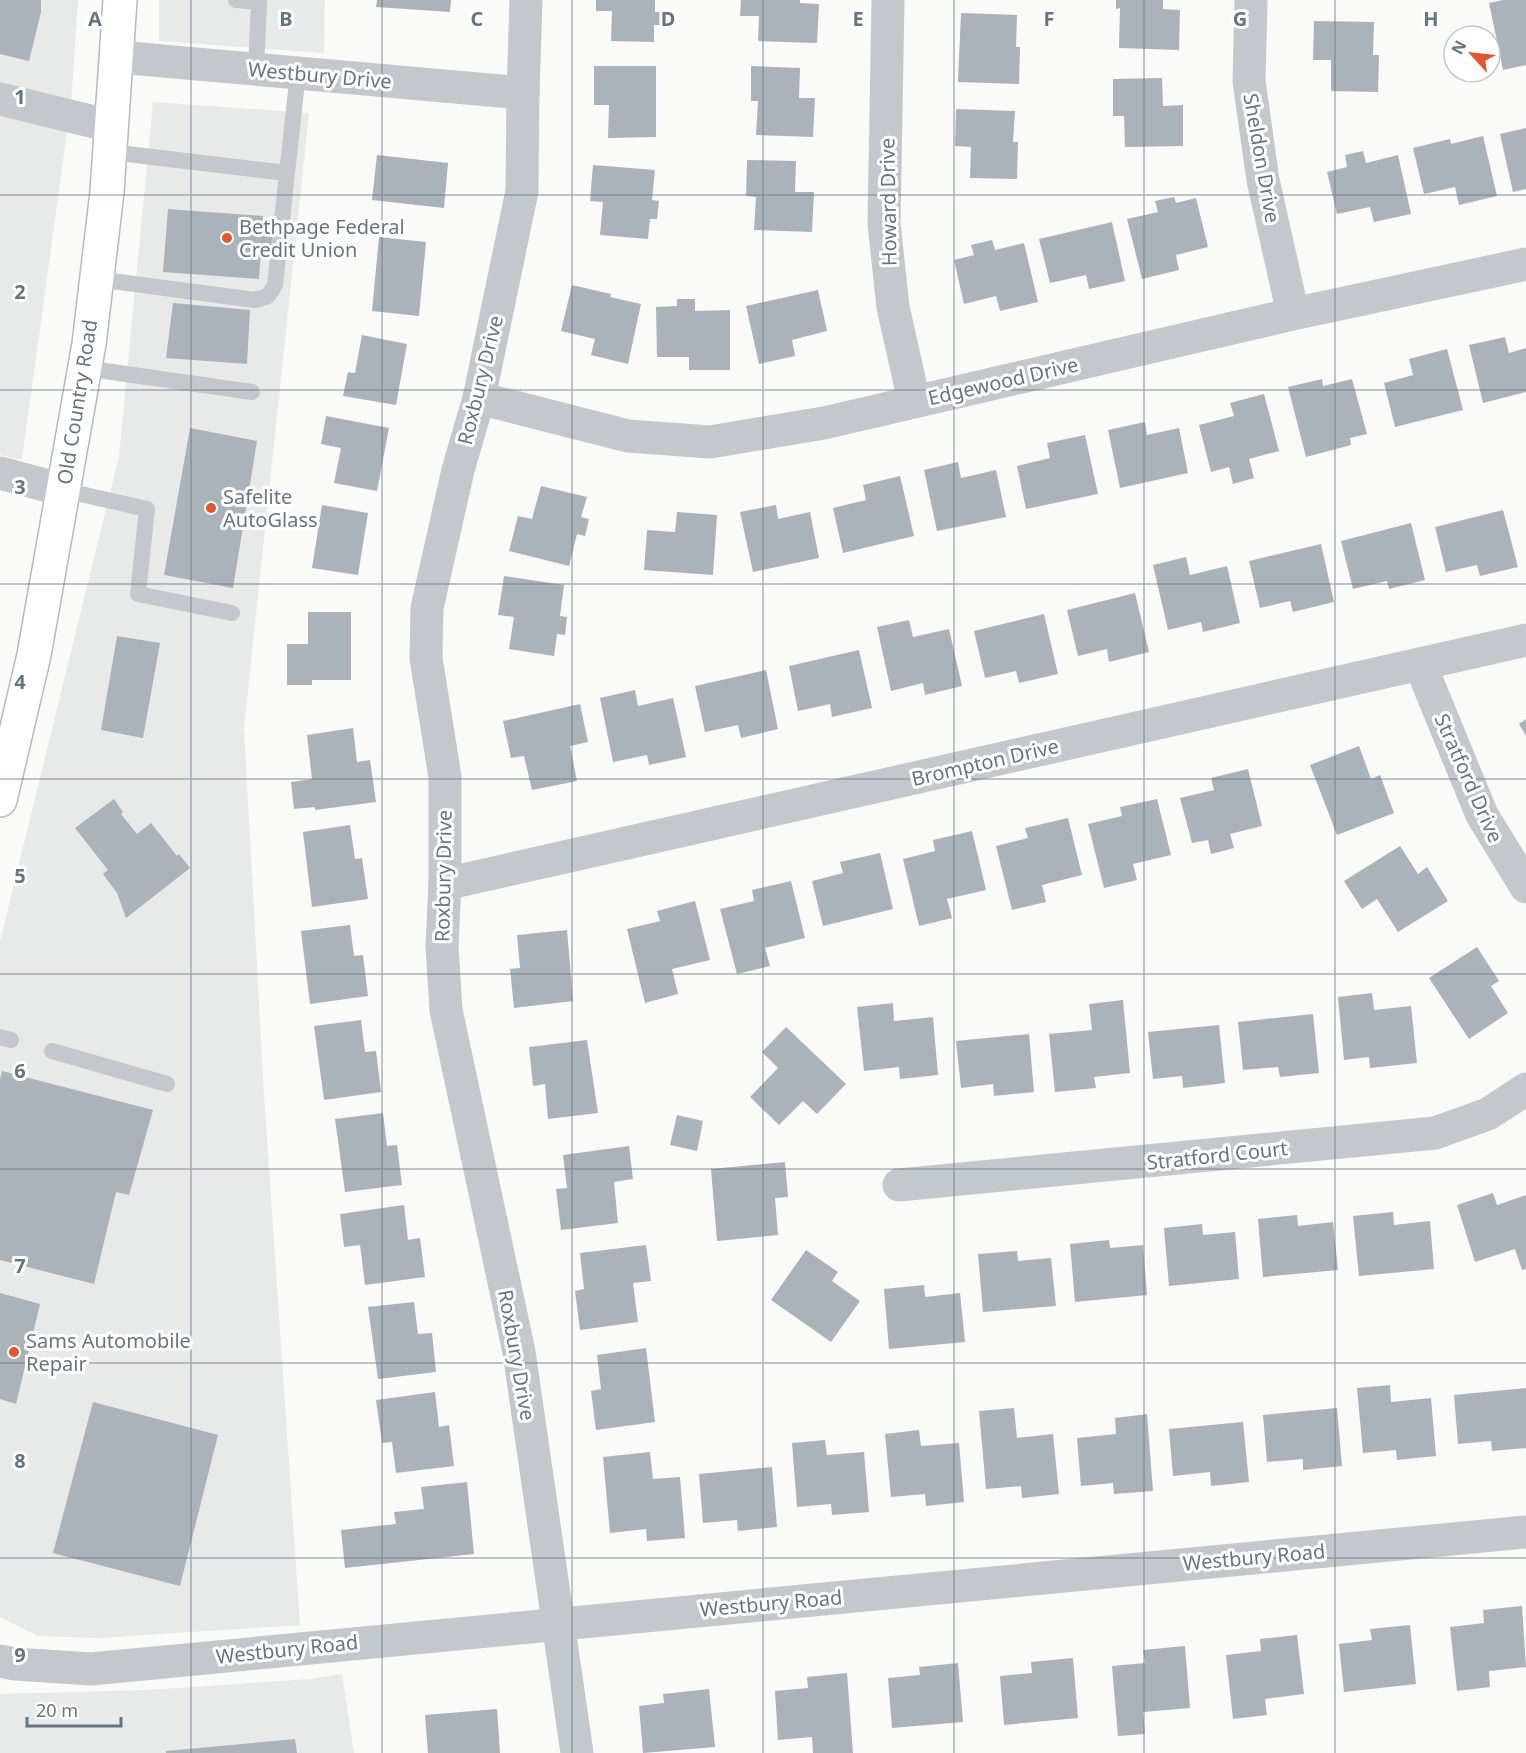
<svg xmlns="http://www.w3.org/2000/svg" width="1526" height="1753" viewBox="0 0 1526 1753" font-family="'Noto Sans',sans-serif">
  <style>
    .built { fill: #e8e9e9 }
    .building { fill: #aab3b9 }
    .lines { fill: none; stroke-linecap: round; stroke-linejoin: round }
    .primary-casing { stroke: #b5babe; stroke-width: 36 }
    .lane { stroke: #c3c8cc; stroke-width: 16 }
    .street { stroke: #c3c8cc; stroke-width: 33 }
    .primary { stroke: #fff; stroke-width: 33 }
    .grid { fill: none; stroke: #657683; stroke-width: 1.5; stroke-opacity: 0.55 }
    .poi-dot { fill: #e4572e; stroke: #fff; stroke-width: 2 }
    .labels { text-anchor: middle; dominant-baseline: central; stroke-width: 6; stroke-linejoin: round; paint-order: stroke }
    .street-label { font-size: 20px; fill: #657683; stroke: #fff }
    .poi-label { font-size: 20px; fill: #657683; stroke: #fff; text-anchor: start }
    .grid-label { font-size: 20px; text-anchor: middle; font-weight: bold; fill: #657683; stroke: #fff; stroke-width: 6; stroke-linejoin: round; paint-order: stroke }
  </style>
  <rect width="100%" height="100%" fill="#fafaf8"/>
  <!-- built -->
  <g class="built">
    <path d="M 0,0 L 78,0 L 71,103 L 22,460 L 0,455 Z"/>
    <path d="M 159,0 L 325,0 L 324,53 L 159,41 Z"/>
    <path d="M 153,102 L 309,113 L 244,728 L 264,1094 L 300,1625 L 100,1638 L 38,1636 L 0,1617 L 0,941 L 119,456 Z"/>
    <path d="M 342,1674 L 354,1753 L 0,1753 L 0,1694 L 147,1690 L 310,1679 Z"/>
  </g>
  <!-- building -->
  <g class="building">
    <path d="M 0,0 L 41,0 L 41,12 L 29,61 L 0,54 Z"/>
    <path d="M 377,0 L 451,0 L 450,12 L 376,7 Z"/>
    <path d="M 596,0 L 655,0 L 655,12 L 660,12 L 660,25 L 654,25 L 654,42 L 611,41 L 612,11 L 596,11 Z"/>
    <path d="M 741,0 L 800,0 L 800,3 L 819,4 L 817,43 L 758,41 L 759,16 L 740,16 Z"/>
    <path d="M 1116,0 L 1163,0 L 1163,9 L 1180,10 L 1179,50 L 1119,48 L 1120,8 L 1116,9 Z"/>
    <path d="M 1503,0 L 1526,0 L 1526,65 L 1503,70 L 1489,3 Z"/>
    <path d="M 961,13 L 1017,15 L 1016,47 L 1020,47 L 1019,84 L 958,82 Z"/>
    <path d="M 1314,21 L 1374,22 L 1373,55 L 1379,55 L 1378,92 L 1331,91 L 1331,60 L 1313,60 Z"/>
    <path d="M 594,66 L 656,66 L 656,137 L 608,138 L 609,105 L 594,105 Z"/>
    <path d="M 751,66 L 800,68 L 799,98 L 815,98 L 813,137 L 756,135 L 758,101 L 751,101 Z"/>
    <path d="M 1162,78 L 1163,106 L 1183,105 L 1183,146 L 1125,147 L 1124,116 L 1113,116 L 1113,79 Z"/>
    <path d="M 956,109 L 1015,111 L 1013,142 L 1018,142 L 1017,179 L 970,178 L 971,147 L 955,146 Z"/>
    <path d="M 1526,128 L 1526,189 L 1513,192 L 1500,134 Z"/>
    <path d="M 1483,136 L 1497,196 L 1459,205 L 1455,187 L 1424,194 L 1413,148 L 1450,139 L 1451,144 Z"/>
    <path d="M 1363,151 L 1366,163 L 1398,155 L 1411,214 L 1374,222 L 1370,207 L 1337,214 L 1327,172 L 1347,167 L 1345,155 Z"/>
    <path d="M 377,155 L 448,163 L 444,208 L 372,200 Z"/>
    <path d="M 747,160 L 796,161 L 795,192 L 814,192 L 812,232 L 754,230 L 756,197 L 746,196 Z"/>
    <path d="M 593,165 L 655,170 L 652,200 L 659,201 L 657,219 L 650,219 L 648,239 L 600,235 L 603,202 L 590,201 Z"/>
    <path d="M 1174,197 L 1176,203 L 1196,198 L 1208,247 L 1176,255 L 1179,270 L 1142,279 L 1127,219 L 1158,212 L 1155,201 Z"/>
    <path d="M 168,209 L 263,216 L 263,224 L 290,226 L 287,252 L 261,249 L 259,279 L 163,272 Z"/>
    <path d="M 1112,222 L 1125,281 L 1089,289 L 1086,275 L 1050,283 L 1039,239 Z"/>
    <path d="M 379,237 L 426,242 L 419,316 L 372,311 Z"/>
    <path d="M 992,240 L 995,250 L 1024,243 L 1038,302 L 1000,311 L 996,296 L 964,304 L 954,260 L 974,255 L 971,245 Z"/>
    <path d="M 572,285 L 611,294 L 610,297 L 641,304 L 628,364 L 591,355 L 595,339 L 561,331 Z"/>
    <path d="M 818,290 L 827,331 L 792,340 L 795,356 L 759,364 L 746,306 Z"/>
    <path d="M 677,299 L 695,299 L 695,311 L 730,310 L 730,370 L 689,370 L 689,357 L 657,357 L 656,307 L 677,306 Z"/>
    <path d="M 173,303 L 250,310 L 247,364 L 166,358 Z"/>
    <path d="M 362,335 L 407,344 L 396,405 L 343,396 L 348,372 L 355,373 Z"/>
    <path d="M 1505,337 L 1509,353 L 1526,348 L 1526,392 L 1483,403 L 1469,345 Z"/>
    <path d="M 1447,349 L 1463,410 L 1395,427 L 1384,383 L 1413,375 L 1409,359 Z"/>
    <path d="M 1322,379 L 1323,386 L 1352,379 L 1367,434 L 1350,438 L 1351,445 L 1306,457 L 1288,387 Z"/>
    <path d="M 1264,394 L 1279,451 L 1249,459 L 1254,478 L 1233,484 L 1229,467 L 1211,472 L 1199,425 L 1234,416 L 1230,403 Z"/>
    <path d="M 326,416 L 389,428 L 377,491 L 334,483 L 341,448 L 321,444 Z"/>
    <path d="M 1145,422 L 1147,435 L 1179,428 L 1188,473 L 1120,488 L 1108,430 Z"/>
    <path d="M 190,428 L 257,441 L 233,588 L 164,575 Z"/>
    <path d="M 1085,435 L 1098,494 L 1026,509 L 1017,466 L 1050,458 L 1047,443 Z"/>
    <path d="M 958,462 L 961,478 L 996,470 L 1006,517 L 937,531 L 924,470 Z"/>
    <path d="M 900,476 L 914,536 L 843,553 L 833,508 L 866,500 L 863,485 Z"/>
    <path d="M 541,486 L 587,497 L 581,517 L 589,519 L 585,536 L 577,534 L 569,566 L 509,551 L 518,516 L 532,519 Z"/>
    <path d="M 322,505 L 368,513 L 358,575 L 312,568 Z"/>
    <path d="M 776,505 L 778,519 L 810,512 L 819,558 L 753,572 L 740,512 Z"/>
    <path d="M 1503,510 L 1518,567 L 1480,576 L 1477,565 L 1446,572 L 1435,527 Z"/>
    <path d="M 677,512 L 717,515 L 713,575 L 644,570 L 647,530 L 675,532 Z"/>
    <path d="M 1411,523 L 1425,580 L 1389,589 L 1387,581 L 1353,589 L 1341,541 Z"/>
    <path d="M 1321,544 L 1334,602 L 1293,612 L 1290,601 L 1260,608 L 1249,561 Z"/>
    <path d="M 1186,557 L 1190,575 L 1227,566 L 1240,623 L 1203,632 L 1201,622 L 1168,630 L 1153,565 Z"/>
    <path d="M 504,576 L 564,585 L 560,616 L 567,617 L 565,635 L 557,634 L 554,656 L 509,649 L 514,617 L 498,615 Z"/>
    <path d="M 1135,593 L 1149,652 L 1109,662 L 1107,649 L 1078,656 L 1067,610 Z"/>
    <path d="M 308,612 L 351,612 L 351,680 L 312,680 L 312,685 L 287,685 L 287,644 L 308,644 Z"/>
    <path d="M 1044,614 L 1058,674 L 1019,683 L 1016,671 L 985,678 L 974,631 Z"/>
    <path d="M 909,620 L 913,637 L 949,629 L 962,686 L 925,695 L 923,683 L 891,691 L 877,627 Z"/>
    <path d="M 117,636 L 160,643 L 143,738 L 101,730 Z"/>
    <path d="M 859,650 L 872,708 L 832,717 L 830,704 L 798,711 L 789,666 Z"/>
    <path d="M 766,670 L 778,729 L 741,738 L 738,725 L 705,732 L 695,686 Z"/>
    <path d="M 635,690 L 638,706 L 673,698 L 686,757 L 649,765 L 647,755 L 613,762 L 600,698 Z"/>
    <path d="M 580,704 L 588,742 L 570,746 L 577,781 L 532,790 L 524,756 L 511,758 L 503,721 Z"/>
    <path d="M 1526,719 L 1526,736 L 1519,724 Z"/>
    <path d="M 353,728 L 357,762 L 370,760 L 376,802 L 315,810 L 315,807 L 294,809 L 291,782 L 312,779 L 307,735 Z"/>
    <path d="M 1359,746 L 1371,779 L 1380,775 L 1394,813 L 1337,835 L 1310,765 Z"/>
    <path d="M 1248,769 L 1262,826 L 1230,834 L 1234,848 L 1211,854 L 1208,840 L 1192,843 L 1180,798 L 1214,790 L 1211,778 Z"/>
    <path d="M 114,799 L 123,812 L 121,814 L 137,834 L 151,823 L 177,856 L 179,854 L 190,868 L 126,918 L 117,893 L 103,874 L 108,870 L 75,828 Z"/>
    <path d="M 1157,799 L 1171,855 L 1133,864 L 1137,880 L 1104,888 L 1088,824 L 1122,816 L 1120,807 Z"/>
    <path d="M 1068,818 L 1082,875 L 1042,885 L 1046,902 L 1012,910 L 996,846 L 1028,838 L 1025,828 Z"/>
    <path d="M 350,825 L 355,859 L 362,858 L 368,899 L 312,907 L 303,832 Z"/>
    <path d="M 972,831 L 986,890 L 947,899 L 952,918 L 919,926 L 903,859 L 935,851 L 933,840 Z"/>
    <path d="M 1400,846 L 1418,874 L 1427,867 L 1448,901 L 1398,932 L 1377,899 L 1362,909 L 1344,881 Z"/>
    <path d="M 880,853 L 893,909 L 823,926 L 812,881 L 843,873 L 840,862 Z"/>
    <path d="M 791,881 L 805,938 L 765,948 L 770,966 L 737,974 L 720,909 L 754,901 L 752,890 Z"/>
    <path d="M 695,901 L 710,960 L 672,969 L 678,994 L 645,1003 L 627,929 L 660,921 L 657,911 Z"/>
    <path d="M 350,925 L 354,956 L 363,955 L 368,996 L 310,1004 L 301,931 Z"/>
    <path d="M 567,930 L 573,1001 L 514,1008 L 510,969 L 520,968 L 517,935 Z"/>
    <path d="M 1477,947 L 1499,981 L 1491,986 L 1508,1013 L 1469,1039 L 1429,978 Z"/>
    <path d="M 1372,993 L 1374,1010 L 1411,1006 L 1417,1063 L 1370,1068 L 1369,1057 L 1344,1060 L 1338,997 Z"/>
    <path d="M 1123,1000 L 1130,1073 L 1094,1077 L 1096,1088 L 1055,1092 L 1049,1034 L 1092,1030 L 1089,1004 Z"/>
    <path d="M 893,1003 L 894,1021 L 933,1017 L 938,1075 L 900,1079 L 899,1067 L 864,1071 L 857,1007 Z"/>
    <path d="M 1313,1014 L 1319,1073 L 1280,1077 L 1278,1067 L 1243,1070 L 1238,1022 Z"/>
    <path d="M 361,1020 L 365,1052 L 376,1051 L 381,1092 L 324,1100 L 314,1026 Z"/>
    <path d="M 1219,1025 L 1225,1083 L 1183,1088 L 1182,1076 L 1153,1079 L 1148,1032 Z"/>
    <path d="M 786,1027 L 846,1084 L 817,1114 L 803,1101 L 779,1125 L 750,1097 L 778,1068 L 762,1052 Z"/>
    <path d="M 1029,1034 L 1034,1092 L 994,1096 L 993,1084 L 961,1088 L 956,1041 Z"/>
    <path d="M 587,1040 L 598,1113 L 548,1119 L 545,1084 L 533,1086 L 529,1047 Z"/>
    <path d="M 2,1071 L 153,1110 L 129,1195 L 116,1192 L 94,1284 L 0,1260 L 0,1079 Z"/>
    <path d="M 383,1113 L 387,1146 L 397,1145 L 402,1185 L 345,1192 L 335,1119 Z"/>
    <path d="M 677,1115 L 703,1121 L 697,1151 L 670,1145 Z"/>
    <path d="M 629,1146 L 633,1179 L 614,1182 L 618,1223 L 561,1230 L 556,1189 L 567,1188 L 563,1155 Z"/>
    <path d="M 785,1162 L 788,1197 L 775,1198 L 778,1235 L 717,1241 L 711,1169 Z"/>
    <path d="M 1493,1193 L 1497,1205 L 1526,1195 L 1526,1269 L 1522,1270 L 1515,1249 L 1475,1262 L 1457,1205 Z"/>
    <path d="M 404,1205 L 408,1240 L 420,1238 L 425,1277 L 365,1285 L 360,1245 L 344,1247 L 340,1214 Z"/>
    <path d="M 1393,1212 L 1394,1225 L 1430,1221 L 1434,1269 L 1359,1276 L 1353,1216 Z"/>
    <path d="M 1297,1215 L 1298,1226 L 1333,1222 L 1338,1270 L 1263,1277 L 1258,1219 Z"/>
    <path d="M 1202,1224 L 1203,1235 L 1235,1232 L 1239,1279 L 1169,1286 L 1164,1228 Z"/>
    <path d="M 1109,1240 L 1110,1248 L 1143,1245 L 1147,1295 L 1075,1302 L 1070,1244 Z"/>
    <path d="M 646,1245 L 651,1281 L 633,1283 L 638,1322 L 580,1330 L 575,1291 L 584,1289 L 580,1253 Z"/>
    <path d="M 806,1250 L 838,1272 L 832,1281 L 860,1301 L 831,1342 L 771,1300 Z"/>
    <path d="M 1017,1251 L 1018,1261 L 1051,1258 L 1056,1306 L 983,1312 L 978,1254 Z"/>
    <path d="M 924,1285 L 925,1297 L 960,1293 L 965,1342 L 889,1349 L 884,1289 Z"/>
    <path d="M 0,1293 L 40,1304 L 16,1404 L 0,1399 Z"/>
    <path d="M 414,1302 L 418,1334 L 432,1333 L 436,1372 L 378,1379 L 368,1307 Z"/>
    <path d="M 646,1348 L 655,1422 L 596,1430 L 591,1391 L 601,1389 L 597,1355 Z"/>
    <path d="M 1390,1385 L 1391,1402 L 1431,1398 L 1436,1456 L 1397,1460 L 1396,1450 L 1363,1453 L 1357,1388 Z"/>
    <path d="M 1526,1388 L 1526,1448 L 1492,1451 L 1491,1441 L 1458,1444 L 1454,1395 Z"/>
    <path d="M 435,1392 L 439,1427 L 449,1425 L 454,1466 L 396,1473 L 392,1442 L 382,1443 L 376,1400 Z"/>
    <path d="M 93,1402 L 218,1435 L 180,1586 L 53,1553 Z"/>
    <path d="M 1014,1408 L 1017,1438 L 1053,1434 L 1059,1494 L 1022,1498 L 1021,1486 L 986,1489 L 979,1411 Z"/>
    <path d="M 1337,1408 L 1342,1466 L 1303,1470 L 1303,1459 L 1267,1462 L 1263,1415 Z"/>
    <path d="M 1147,1414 L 1153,1491 L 1114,1494 L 1113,1483 L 1081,1486 L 1077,1438 L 1116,1434 L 1115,1418 Z"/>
    <path d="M 1243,1422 L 1249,1482 L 1211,1486 L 1210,1472 L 1173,1476 L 1169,1429 Z"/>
    <path d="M 919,1430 L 921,1446 L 959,1443 L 964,1502 L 926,1506 L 925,1494 L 891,1497 L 885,1434 Z"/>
    <path d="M 825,1440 L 827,1455 L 864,1452 L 869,1512 L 832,1515 L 831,1504 L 797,1507 L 792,1443 Z"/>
    <path d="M 650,1452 L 653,1479 L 680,1477 L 685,1538 L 647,1541 L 646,1529 L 610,1533 L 603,1457 Z"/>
    <path d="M 772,1467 L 777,1527 L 738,1531 L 737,1520 L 703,1523 L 699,1474 Z"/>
    <path d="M 467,1482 L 474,1554 L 345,1568 L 341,1530 L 396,1524 L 394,1512 L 424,1509 L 421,1487 Z"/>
    <path d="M 1522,1606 L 1526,1667 L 1489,1671 L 1490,1687 L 1457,1691 L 1450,1627 L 1484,1623 L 1483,1610 Z"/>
    <path d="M 1410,1625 L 1416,1684 L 1344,1692 L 1339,1644 L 1372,1640 L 1370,1629 Z"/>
    <path d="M 1297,1635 L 1304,1694 L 1265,1699 L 1267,1715 L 1233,1719 L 1226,1655 L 1261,1651 L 1260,1639 Z"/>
    <path d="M 1185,1646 L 1190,1708 L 1143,1712 L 1145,1734 L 1118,1736 L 1112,1666 L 1145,1663 L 1143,1650 Z"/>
    <path d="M 1073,1658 L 1078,1718 L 1004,1725 L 1000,1676 L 1032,1673 L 1031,1662 Z"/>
    <path d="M 958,1663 L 963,1722 L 892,1728 L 888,1678 L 920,1675 L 919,1667 Z"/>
    <path d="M 847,1673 L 853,1753 L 813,1753 L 812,1737 L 778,1740 L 775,1691 L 808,1688 L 807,1677 Z"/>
    <path d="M 709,1689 L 715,1747 L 643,1753 L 639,1706 L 664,1703 L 663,1694 Z"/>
    <path d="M 497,1709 L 500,1753 L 428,1753 L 425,1715 Z"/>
    <path d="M 295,1739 L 297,1753 L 166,1753 L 166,1751 Z"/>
  </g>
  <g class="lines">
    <!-- primary casing -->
    <g class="primary-casing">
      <path id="primary" d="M 0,800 L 34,655 L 89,344 L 107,192 L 120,0"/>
    </g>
    <!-- lane -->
    <g class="lane">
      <path d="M 236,0 L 259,2 L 256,69"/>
      <path d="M 110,152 L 287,173 L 298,73"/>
      <path d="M 97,279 L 255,300 L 268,296 L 275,285 L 287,173"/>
      <path d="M 84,368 L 252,392"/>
      <path d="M 63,490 L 147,509 L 138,594 L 232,613"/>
      <path d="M 0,1037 L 11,1040"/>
      <path d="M 52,1051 L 167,1084"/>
    </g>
    <!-- street -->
    <g class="street">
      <path d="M 526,0 L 523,93 L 522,191 L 479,398 L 458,470 L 427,608 L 426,658 L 445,777 L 445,884 L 442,946 L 446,1010 L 519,1352 L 577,1753"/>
      <path d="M 888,0 L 884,224 L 893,307 L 914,401"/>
      <path d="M 1251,0 L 1249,81 L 1263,180 L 1293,314"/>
      <path d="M 118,57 L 523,93"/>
      <path d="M 0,99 L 111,126"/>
      <path d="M 479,398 L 628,436 L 710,442 L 824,423 L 1293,314 L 1526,264"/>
      <path d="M 0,473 L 63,490"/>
      <path d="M 1420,664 L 1482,815 L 1526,887"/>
      <path d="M 445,884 L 1526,640"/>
      <path d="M 899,1185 L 1435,1133 L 1488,1114 L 1526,1089"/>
      <path d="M 0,1661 L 15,1664 L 91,1669 L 1526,1532"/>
    </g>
    <!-- primary -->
    <use href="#primary" class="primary"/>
  </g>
  <!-- grid -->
  <path class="grid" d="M 191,0 L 191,1753M 382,0 L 382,1753M 572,0 L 572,1753M 763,0 L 763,1753M 954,0 L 954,1753M 1144,0 L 1144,1753M 1335,0 L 1335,1753M 0,195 L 1526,195M 0,390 L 1526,390M 0,584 L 1526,584M 0,779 L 1526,779M 0,974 L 1526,974M 0,1169 L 1526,1169M 0,1363 L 1526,1363M 0,1558 L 1526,1558"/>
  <!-- markers -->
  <g class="poi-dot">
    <circle cx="227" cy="238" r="6"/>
    <circle cx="211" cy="508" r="6"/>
    <circle cx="14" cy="1352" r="6"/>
  </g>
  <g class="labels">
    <!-- street labels -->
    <g class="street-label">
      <text transform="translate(320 75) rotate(5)">Westbury Drive</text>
      <text transform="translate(1262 158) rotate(80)">Sheldon Drive</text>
      <text transform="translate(888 202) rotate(-91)">Howard Drive</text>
      <text transform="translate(480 380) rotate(-76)">Roxbury Drive</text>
      <text transform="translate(1003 381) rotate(-13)">Edgewood Drive</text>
      <text transform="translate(77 402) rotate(-81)">Old Country Road</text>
      <text transform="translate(985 762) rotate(-13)">Brompton Drive</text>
      <text transform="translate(1469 778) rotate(66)">Stratford Drive</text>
      <text transform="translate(443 876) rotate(-89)">Roxbury Drive</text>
      <text transform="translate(1217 1155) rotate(-6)">Stratford Court</text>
      <text transform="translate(517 1355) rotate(80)">Roxbury Drive</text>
      <text transform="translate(1254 1557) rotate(-5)">Westbury Road</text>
      <text transform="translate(771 1603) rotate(-5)">Westbury Road</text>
      <text transform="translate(287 1649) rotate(-6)">Westbury Road</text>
    </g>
    <!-- poi labels -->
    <g class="poi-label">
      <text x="239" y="226">Bethpage Federal<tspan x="239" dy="23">Credit Union</tspan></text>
      <text x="223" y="496">Safelite<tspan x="223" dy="23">AutoGlass</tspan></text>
      <text x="26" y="1340">Sams Automobile<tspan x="26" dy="23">Repair</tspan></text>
    </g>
  </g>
  <g class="grid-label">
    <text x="95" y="26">A</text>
    <text x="286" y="26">B</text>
    <text x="477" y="26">C</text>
    <text x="668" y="26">D</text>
    <text x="858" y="26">E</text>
    <text x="1049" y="26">F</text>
    <text x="1240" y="26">G</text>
    <text x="1431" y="26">H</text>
    <text x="20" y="104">1</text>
    <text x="20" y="299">2</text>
    <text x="20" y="494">3</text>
    <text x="20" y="689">4</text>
    <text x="20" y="883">5</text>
    <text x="20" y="1078">6</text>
    <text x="20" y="1273">7</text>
    <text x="20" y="1468">8</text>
    <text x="20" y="1662">9</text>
  </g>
  <!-- north arrow -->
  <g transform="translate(1472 54) rotate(297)"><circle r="28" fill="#ffffff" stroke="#c1c8cd" stroke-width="1.5"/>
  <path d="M0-4.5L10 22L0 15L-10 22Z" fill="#e4572e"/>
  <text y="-9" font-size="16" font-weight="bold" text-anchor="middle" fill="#657683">N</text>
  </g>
  <!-- scale -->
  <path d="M27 1717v9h94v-9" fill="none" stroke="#657683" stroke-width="3"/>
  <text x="36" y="1717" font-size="18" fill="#657683" stroke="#ffffff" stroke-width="4.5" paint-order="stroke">20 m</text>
</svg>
